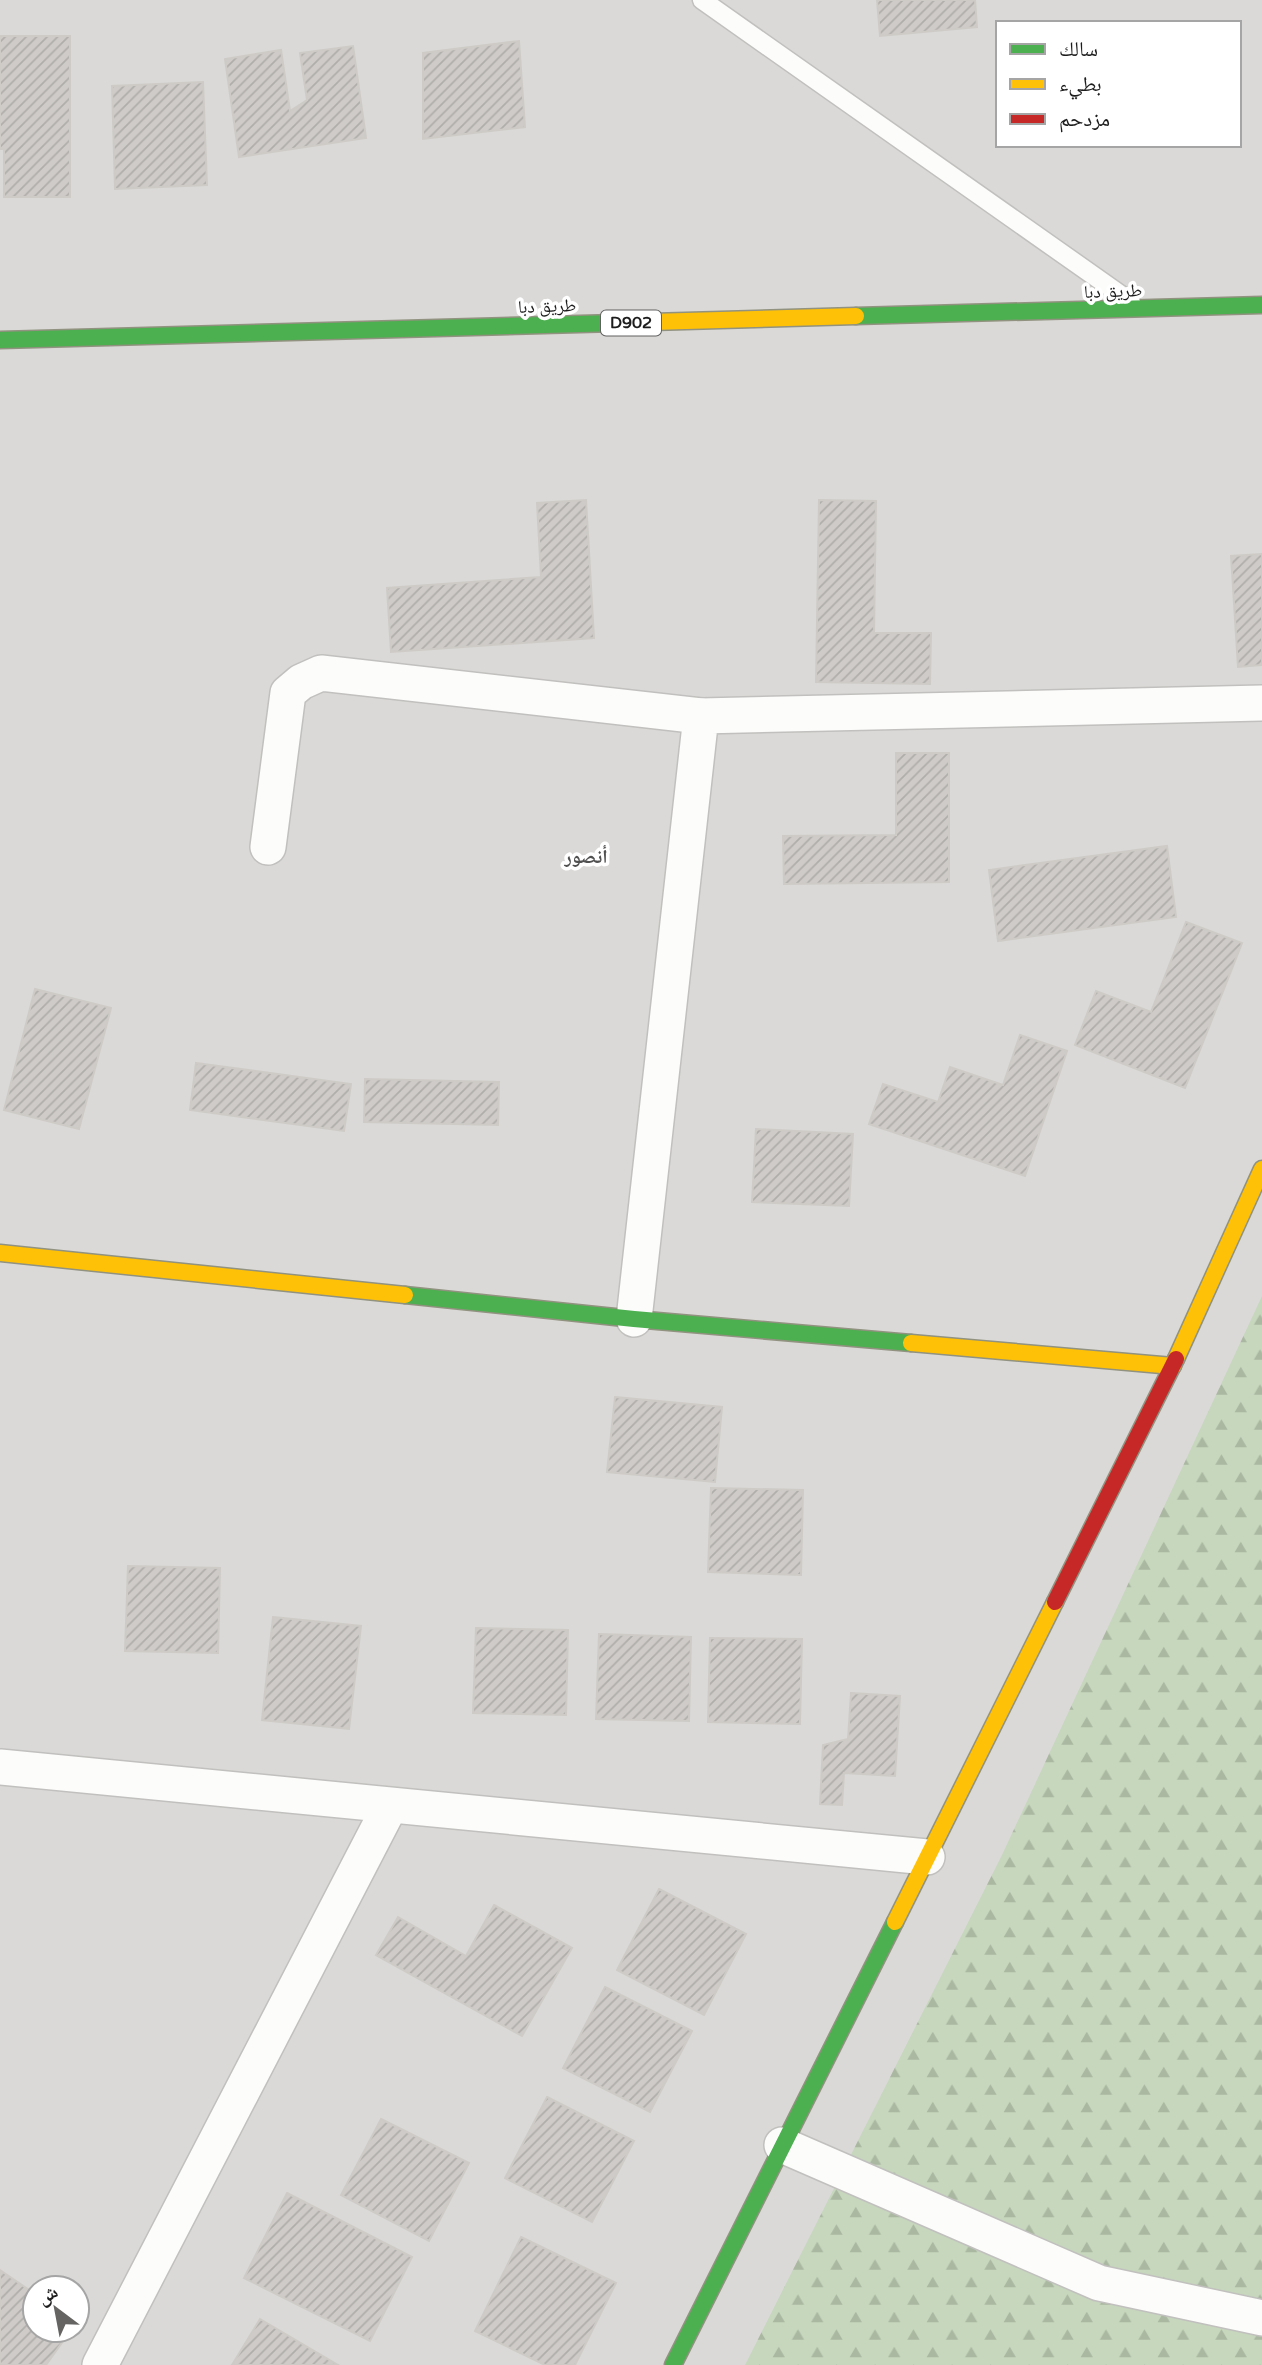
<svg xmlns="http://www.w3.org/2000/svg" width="1262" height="2365" viewBox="0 0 1262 2365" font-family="'Varela Round','Noto Naskh Arabic',sans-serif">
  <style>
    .residential { fill: #dad9d7; fill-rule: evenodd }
    .forest { fill: url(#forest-firs) }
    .building { fill: url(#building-hatch); stroke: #cecbc7; stroke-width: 2 }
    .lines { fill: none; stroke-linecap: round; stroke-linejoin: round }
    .lane-casing { stroke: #c1c0be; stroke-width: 21 }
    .street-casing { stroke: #c1c0be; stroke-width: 38 }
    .fast-casing { stroke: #91927f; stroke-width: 19 }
    .slow-casing { stroke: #91927f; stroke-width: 19 }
    .jam-casing { stroke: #91927f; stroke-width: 19 }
    .lane { stroke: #fcfcfb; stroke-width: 18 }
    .street { stroke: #fcfcfb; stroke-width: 35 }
    .fast { stroke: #4caf50; stroke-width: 16 }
    .slow { stroke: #ffc107; stroke-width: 16 }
    .jam { stroke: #c62828; stroke-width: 16 }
    .labels { text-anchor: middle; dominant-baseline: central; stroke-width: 7; stroke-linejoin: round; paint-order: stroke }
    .shield { fill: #fff; stroke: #616161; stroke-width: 2 }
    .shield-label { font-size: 16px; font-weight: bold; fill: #1d1d1d }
    .street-label { font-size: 18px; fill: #1d1d1d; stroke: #fff }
    .neighbourhood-label { font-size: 19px; font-weight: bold; fill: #505050; stroke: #fff }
  </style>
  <defs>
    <pattern id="forest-firs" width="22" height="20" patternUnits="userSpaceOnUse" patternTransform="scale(1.75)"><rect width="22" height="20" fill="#c6d7bd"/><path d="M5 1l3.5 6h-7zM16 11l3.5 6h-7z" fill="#aab8a2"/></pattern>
    <pattern id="building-hatch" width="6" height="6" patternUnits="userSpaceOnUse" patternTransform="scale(1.75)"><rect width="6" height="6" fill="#cecbc8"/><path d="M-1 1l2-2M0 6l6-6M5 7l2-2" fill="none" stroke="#b0aeab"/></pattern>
  </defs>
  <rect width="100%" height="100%" fill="#ebe9e5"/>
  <!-- residential -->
  <path class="residential" d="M 0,0 L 1262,0 L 1262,2365 L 0,2365 ZM 998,23 L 1239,23 L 1239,145 L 998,145 ZM 35,2288 L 77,2288 L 77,2330 L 35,2330 Z"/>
  <!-- forest -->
  <path class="forest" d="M 1262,1296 L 1262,2365 L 745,2365 L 1002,1855 Z"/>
  <!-- building -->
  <g class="building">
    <path d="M 877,0 L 975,0 L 977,27 L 880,36 Z"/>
    <path d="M 0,36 L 70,36 L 70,197 L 4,197 L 4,149 L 0,149 Z"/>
    <path d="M 519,41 L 525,127 L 423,139 L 423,53 Z"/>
    <path d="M 353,46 L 366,138 L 239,157 L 225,59 L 281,50 L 290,111 L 307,100 L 300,53 Z"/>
    <path d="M 203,82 L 207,185 L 115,189 L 112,86 Z"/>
    <path d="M 586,500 L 594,638 L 391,652 L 387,588 L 541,577 L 537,503 Z"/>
    <path d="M 819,500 L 876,501 L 874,633 L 931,633 L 930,684 L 816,682 Z"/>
    <path d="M 1262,554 L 1262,665 L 1238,667 L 1231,556 Z"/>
    <path d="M 896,753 L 949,753 L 949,882 L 784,884 L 783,836 L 896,835 Z"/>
    <path d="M 1167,846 L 1176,917 L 998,941 L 989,870 Z"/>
    <path d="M 1186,922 L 1242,943 L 1185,1088 L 1075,1045 L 1096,991 L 1151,1012 Z"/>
    <path d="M 35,989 L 111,1008 L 79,1129 L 4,1110 Z"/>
    <path d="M 1020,1035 L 1067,1051 L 1025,1176 L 869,1124 L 883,1084 L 938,1102 L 950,1067 L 1003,1085 Z"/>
    <path d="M 196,1063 L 351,1084 L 344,1131 L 190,1110 Z"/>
    <path d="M 365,1079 L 499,1082 L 498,1125 L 364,1122 Z"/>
    <path d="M 756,1129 L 853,1134 L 849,1206 L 752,1202 Z"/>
    <path d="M 615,1397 L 722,1407 L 715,1482 L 607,1472 Z"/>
    <path d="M 711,1488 L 803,1490 L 801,1575 L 708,1572 Z"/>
    <path d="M 128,1566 L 220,1568 L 218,1653 L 125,1651 Z"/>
    <path d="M 273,1617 L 361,1626 L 349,1729 L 262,1720 Z"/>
    <path d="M 476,1628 L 568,1630 L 566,1715 L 473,1713 Z"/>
    <path d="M 599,1634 L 691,1637 L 689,1721 L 596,1719 Z"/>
    <path d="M 710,1638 L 802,1639 L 800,1724 L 708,1722 Z"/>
    <path d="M 851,1693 L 900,1696 L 895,1776 L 844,1773 L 842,1805 L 820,1804 L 823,1745 L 848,1739 Z"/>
    <path d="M 659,1889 L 746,1934 L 704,2015 L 617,1970 Z"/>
    <path d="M 494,1905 L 572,1948 L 522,2036 L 376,1955 L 398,1917 L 466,1956 Z"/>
    <path d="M 605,1987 L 692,2031 L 650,2112 L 563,2068 Z"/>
    <path d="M 547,2097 L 634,2141 L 592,2222 L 505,2178 Z"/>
    <path d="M 381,2119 L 469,2163 L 429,2241 L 341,2195 Z"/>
    <path d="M 287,2193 L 412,2257 L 370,2341 L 244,2278 Z"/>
    <path d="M 521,2237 L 616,2283 L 575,2365 L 545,2365 L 475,2331 Z"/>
    <path d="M 0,2270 L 35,2294 L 35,2330 L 71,2330 L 46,2365 L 0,2365 Z"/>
    <path d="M 260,2319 L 338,2365 L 232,2365 Z"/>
  </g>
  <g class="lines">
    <!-- lane casing -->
    <g class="lane-casing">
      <path id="lane" d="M 702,0 L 1131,302"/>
    </g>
    <!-- street casing -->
    <g class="street-casing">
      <g id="street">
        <path d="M 268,847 L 288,693 L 301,682 L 321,673 L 701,716"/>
        <path d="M 634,1319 L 701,716 L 1262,703"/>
        <path d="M 0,1767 L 927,1857"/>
        <path d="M 782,2145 L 1099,2283 L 1262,2318"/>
        <path d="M 100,2365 L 390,1806"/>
      </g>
    </g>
    <!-- fast casing -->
    <g class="fast-casing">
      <g id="fast">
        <path d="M 856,316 L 1262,305"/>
        <path d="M 0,340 L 616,323"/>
        <path d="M 405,1295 L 634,1319 L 911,1343"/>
        <path d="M 673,2365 L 895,1922"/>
      </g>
    </g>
    <!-- slow casing -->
    <g class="slow-casing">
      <g id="slow">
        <path d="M 616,323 L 856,316"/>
        <path d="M 0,1253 L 405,1295"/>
        <path d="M 911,1343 L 1173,1366"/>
        <path d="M 1176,1359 L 1262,1169"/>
        <path d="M 895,1922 L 1055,1602"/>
      </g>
    </g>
    <!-- jam casing -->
    <g class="jam-casing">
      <path id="jam" d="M 1055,1602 L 1176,1359"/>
    </g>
    <!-- lane -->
    <use href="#lane" class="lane"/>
    <!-- street -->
    <use href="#street" class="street"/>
    <!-- fast -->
    <use href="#fast" class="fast"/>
    <!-- slow -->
    <use href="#slow" class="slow"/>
    <!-- jam -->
    <use href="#jam" class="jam"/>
  </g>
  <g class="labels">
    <!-- shield labels -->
    <rect class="shield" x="601" y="310.5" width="60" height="25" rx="5"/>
    <g class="shield-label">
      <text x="631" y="323">D902</text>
    </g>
    <!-- street labels -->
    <g class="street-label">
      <text transform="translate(1113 291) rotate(-2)">طريق دبا</text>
      <text transform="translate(547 306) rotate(-2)">طريق دبا</text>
    </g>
    <!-- neighbourhood labels -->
    <g class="neighbourhood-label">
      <text x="586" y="857">أنصور</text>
    </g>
  </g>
  <!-- legend -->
  <rect x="996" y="21" width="245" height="126" fill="#ffffff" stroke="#a5a5a5" stroke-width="2"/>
  <rect x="1010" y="44" width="35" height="10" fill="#4caf50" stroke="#a5a5a5" stroke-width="2"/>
  <text x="1059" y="56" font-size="21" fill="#1d1d1d">سالك</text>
  <rect x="1010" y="79" width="35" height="10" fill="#ffc107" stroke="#a5a5a5" stroke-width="2"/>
  <text x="1059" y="91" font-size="21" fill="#1d1d1d">بطيء</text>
  <rect x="1010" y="114" width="35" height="10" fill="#c62828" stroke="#a5a5a5" stroke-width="2"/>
  <text x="1059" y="126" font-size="21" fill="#1d1d1d">مزدحم</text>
  <!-- north arrow -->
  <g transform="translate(56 2309) rotate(328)"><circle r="33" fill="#ffffff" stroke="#a5a5a5" stroke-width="2"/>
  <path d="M0-5L12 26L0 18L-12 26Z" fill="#656463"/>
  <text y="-10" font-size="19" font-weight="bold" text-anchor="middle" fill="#1d1d1d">ش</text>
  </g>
</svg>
